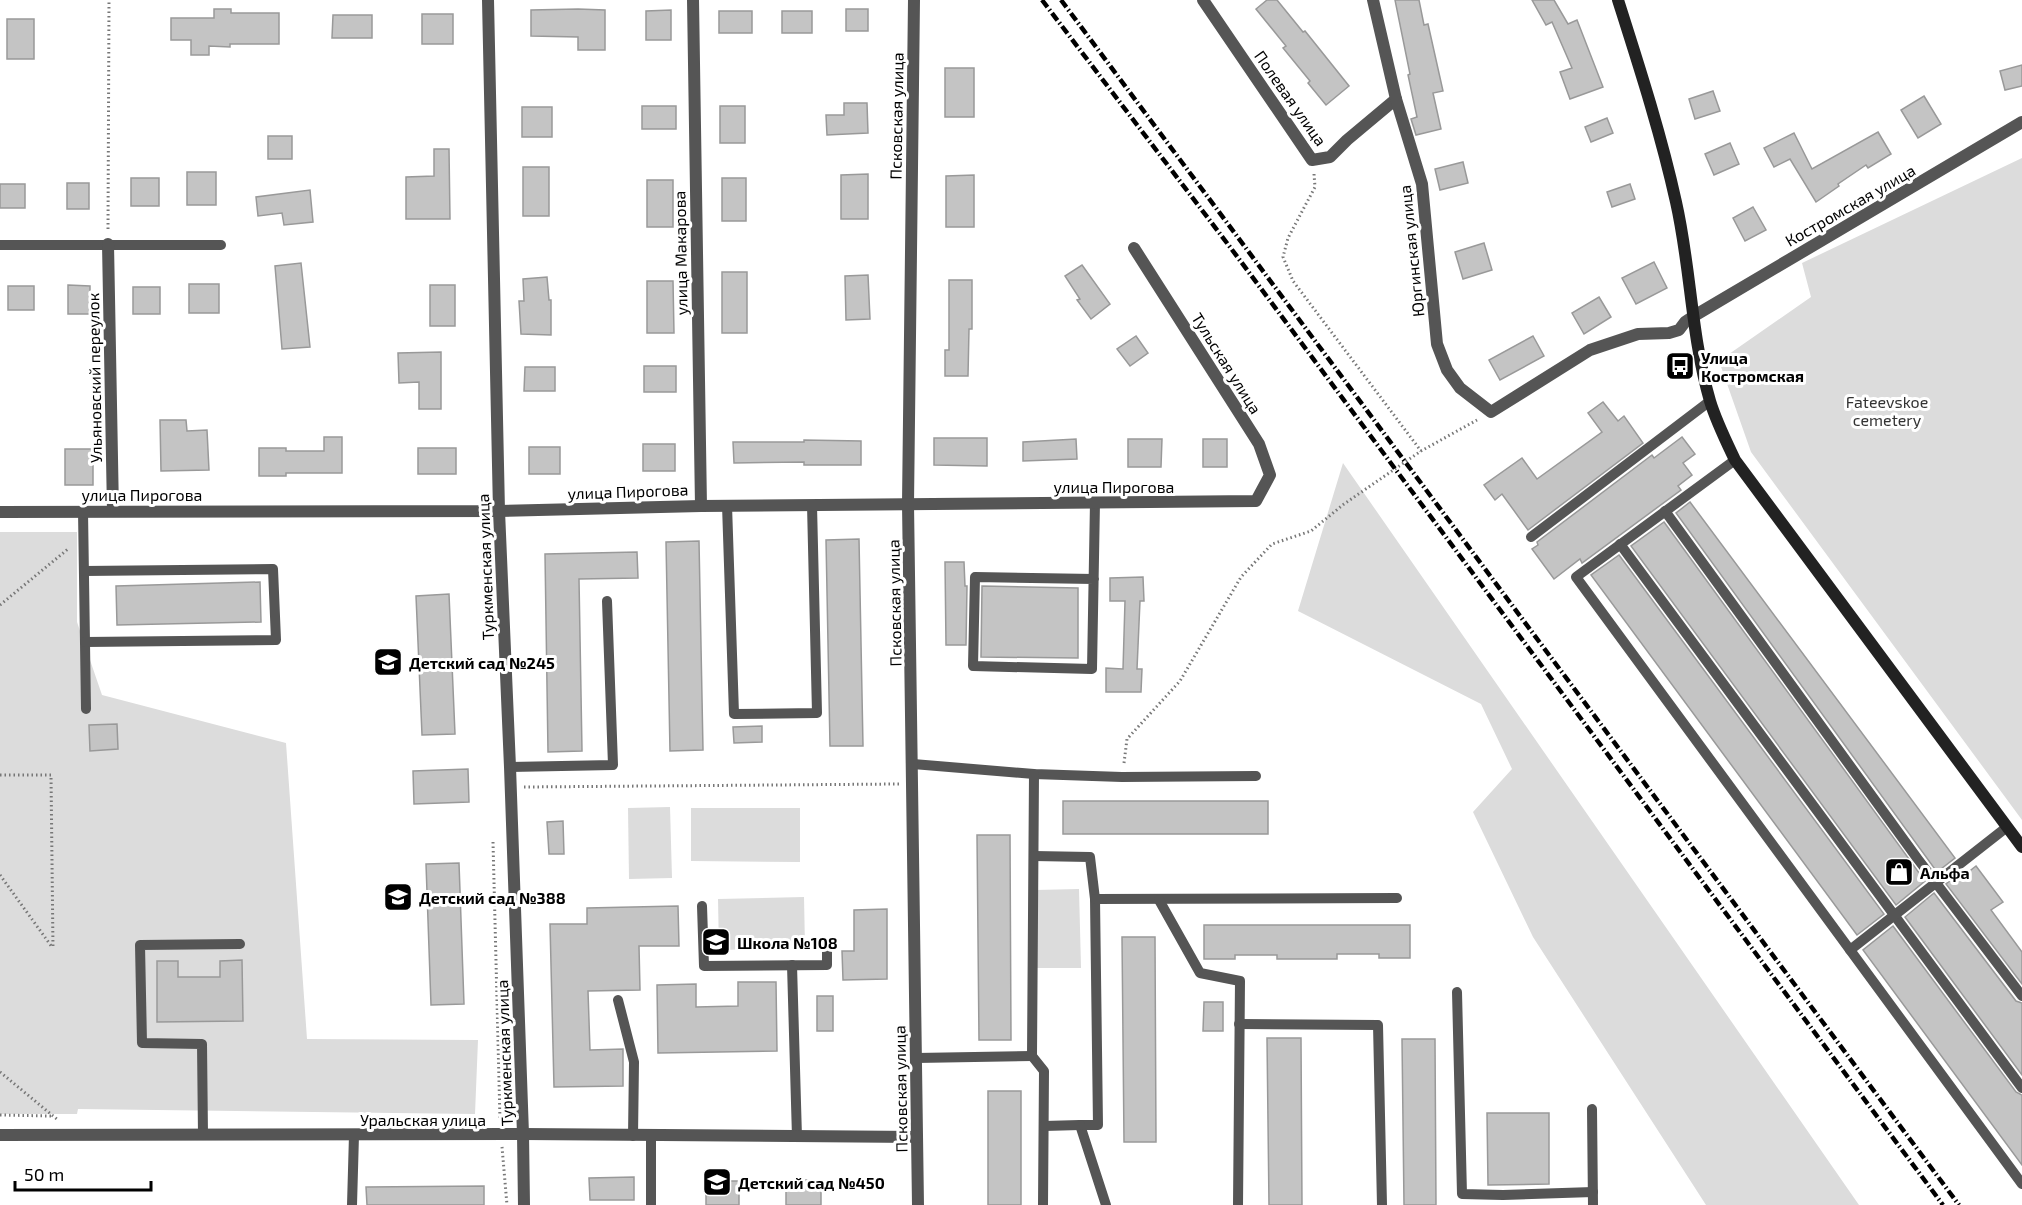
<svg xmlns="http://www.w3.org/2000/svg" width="2022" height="1205" viewBox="0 0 2022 1205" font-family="'Exo 2',sans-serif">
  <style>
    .green { fill: #dcdcdc }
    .building { fill: #c4c4c4; stroke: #999; stroke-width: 1.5 }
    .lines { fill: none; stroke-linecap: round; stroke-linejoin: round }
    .path { stroke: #777; stroke-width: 3; stroke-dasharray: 1.5 3; stroke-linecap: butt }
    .lane { stroke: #555; stroke-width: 10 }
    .street { stroke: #555; stroke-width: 12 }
    .secondary { stroke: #222; stroke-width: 12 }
    .rail { stroke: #000; stroke-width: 4.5; stroke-dasharray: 9 3 1.5 3; stroke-linecap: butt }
    .labels { text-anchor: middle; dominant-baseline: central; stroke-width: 6; stroke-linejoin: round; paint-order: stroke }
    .street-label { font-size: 16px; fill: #000; stroke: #fff }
    .poi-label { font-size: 16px; font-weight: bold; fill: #000; stroke: #fff; text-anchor: start }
    .park-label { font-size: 16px; fill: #333; stroke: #fff }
  </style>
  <rect width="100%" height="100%" fill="#fff"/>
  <!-- green -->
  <g class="green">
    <path d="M 2022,158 L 2022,820 L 1751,452 L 1719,361 L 1811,297 L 1802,263 Z"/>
    <path d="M 1343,463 L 1859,1205 L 1706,1205 L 1533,937 L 1473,812 L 1512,769 L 1481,704 L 1298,611 Z"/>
    <path d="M 0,532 L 77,532 L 77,622 L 102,695 L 286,743 L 307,1039 L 478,1040 L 475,1114 L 78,1109 L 77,1114 L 0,1114 Z"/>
    <path d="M 670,807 L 672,878 L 629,879 L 628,808 Z"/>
    <path d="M 691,808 L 800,808 L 800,862 L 691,861 Z"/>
    <path d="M 1079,889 L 1081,968 L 1036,968 L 1035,890 Z"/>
    <path d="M 804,897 L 805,948 L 719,950 L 718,899 Z"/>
  </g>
  <!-- building -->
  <g class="building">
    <path d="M 1267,0 L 1277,0 L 1303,32 L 1305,31 L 1349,86 L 1326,105 L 1308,83 L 1310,81 L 1283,48 L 1286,46 L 1256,9 Z"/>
    <path d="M 1395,0 L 1419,0 L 1424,25 L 1428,24 L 1443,91 L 1433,93 L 1441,129 L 1416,135 L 1411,119 L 1417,117 L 1408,75 L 1410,74 Z"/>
    <path d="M 1532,0 L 1554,0 L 1568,24 L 1577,20 L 1603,87 L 1570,99 L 1560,72 L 1572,68 L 1552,22 L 1546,25 Z"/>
    <path d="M 214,9 L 231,9 L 231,13 L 279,13 L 279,44 L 230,44 L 230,47 L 209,46 L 209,55 L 191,55 L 191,40 L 171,40 L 171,18 L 214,18 Z"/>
    <path d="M 578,9 L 605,10 L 605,50 L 578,50 L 578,37 L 531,36 L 531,10 Z"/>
    <rect x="846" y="9" width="22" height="22"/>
    <path d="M 671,10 L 671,40 L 646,40 L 646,11 Z"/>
    <rect x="719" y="11" width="33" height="22"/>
    <rect x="782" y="11" width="30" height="22"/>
    <rect x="422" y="14" width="31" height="30"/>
    <path d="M 333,15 L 372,15 L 372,38 L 332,38 Z"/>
    <rect x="7" y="19" width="27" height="40"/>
    <path d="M 2022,65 L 2022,86 L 2005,90 L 2000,71 Z"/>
    <rect x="945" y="68" width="29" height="49"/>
    <path d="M 1713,91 L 1720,111 L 1695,119 L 1689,99 Z"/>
    <path d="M 1924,96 L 1941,124 L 1918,138 L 1901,110 Z"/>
    <path d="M 844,103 L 867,103 L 868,133 L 827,135 L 826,115 L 844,115 Z"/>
    <rect x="642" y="106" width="34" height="23"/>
    <rect x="720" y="106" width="25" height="37"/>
    <rect x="522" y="107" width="30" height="30"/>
    <path d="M 1607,118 L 1613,133 L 1591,142 L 1585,127 Z"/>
    <path d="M 1878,132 L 1891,154 L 1868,168 L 1866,165 L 1838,184 L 1839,186 L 1816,202 L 1790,159 L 1774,167 L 1764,148 L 1794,133 L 1812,169 Z"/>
    <rect x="268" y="136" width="24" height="23"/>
    <path d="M 1730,143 L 1739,164 L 1714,175 L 1705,154 Z"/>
    <path d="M 434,149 L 449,149 L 450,219 L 406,219 L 406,177 L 434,176 Z"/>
    <path d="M 1463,162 L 1468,183 L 1440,190 L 1435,169 Z"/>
    <rect x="523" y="167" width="26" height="49"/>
    <rect x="187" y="172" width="29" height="33"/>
    <path d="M 868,174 L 868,219 L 841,219 L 841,175 Z"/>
    <path d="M 974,175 L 974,227 L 946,227 L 946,176 Z"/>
    <rect x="131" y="178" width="28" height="28"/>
    <rect x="722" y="178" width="24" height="43"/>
    <rect x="647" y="180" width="26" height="47"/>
    <rect x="67" y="183" width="22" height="26"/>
    <rect x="0" y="184" width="25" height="24"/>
    <path d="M 1630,184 L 1635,199 L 1612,207 L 1607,192 Z"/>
    <path d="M 310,190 L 313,222 L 284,225 L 282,213 L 258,216 L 256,197 Z"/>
    <path d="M 1753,207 L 1766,230 L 1745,241 L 1733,218 Z"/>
    <path d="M 1484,243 L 1492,270 L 1463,279 L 1455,252 Z"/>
    <path d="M 1654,262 L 1667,288 L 1636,304 L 1622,278 Z"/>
    <path d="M 301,263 L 310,347 L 282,349 L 275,266 Z"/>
    <path d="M 1082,265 L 1110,304 L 1091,319 L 1077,300 L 1080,299 L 1065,276 Z"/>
    <rect x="722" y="272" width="25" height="61"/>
    <path d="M 868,275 L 870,319 L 846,320 L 845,276 Z"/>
    <path d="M 547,277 L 549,300 L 551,300 L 551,335 L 521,334 L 519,301 L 524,301 L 523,279 Z"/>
    <path d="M 949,280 L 972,280 L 972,329 L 969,329 L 968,376 L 945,376 L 945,350 L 949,350 Z"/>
    <path d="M 647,281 L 673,281 L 674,333 L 647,333 Z"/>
    <rect x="189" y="284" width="30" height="29"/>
    <path d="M 68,285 L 90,286 L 90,314 L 68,314 Z"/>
    <rect x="430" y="285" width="25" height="41"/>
    <rect x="8" y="286" width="26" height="24"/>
    <rect x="133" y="287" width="27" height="27"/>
    <path d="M 1599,297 L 1611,317 L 1584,334 L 1572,313 Z"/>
    <path d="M 1136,336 L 1148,353 L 1130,366 L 1117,349 Z"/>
    <path d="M 1533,336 L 1544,356 L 1500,380 L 1489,360 Z"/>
    <path d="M 441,352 L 441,409 L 419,409 L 419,382 L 399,383 L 398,353 Z"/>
    <rect x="644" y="366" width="32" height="26"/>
    <path d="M 525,367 L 555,367 L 555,391 L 524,391 Z"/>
    <path d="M 1603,402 L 1618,421 L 1624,416 L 1643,443 L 1528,530 L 1502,494 L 1495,500 L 1484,485 L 1522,458 L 1537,479 L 1602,432 L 1588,413 Z"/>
    <path d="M 160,420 L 186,420 L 187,431 L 207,430 L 209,470 L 161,471 Z"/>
    <path d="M 324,437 L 342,437 L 342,473 L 286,473 L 286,476 L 259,476 L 259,448 L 286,448 L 286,451 L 324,451 Z"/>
    <path d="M 1682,437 L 1695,454 L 1683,463 L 1692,475 L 1678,486 L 1681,490 L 1582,563 L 1580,559 L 1554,579 L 1532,549 L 1538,545 L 1537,542 L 1652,455 L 1654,458 Z"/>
    <path d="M 934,438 L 987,438 L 987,466 L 934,465 Z"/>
    <path d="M 1076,439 L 1077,459 L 1023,461 L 1023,442 Z"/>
    <path d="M 1128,439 L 1162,439 L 1161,467 L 1128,467 Z"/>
    <rect x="1203" y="439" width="24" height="28"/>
    <path d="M 804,440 L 861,441 L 861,465 L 804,465 L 804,462 L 734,463 L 733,442 L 804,442 Z"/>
    <rect x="643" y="444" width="32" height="27"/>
    <rect x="529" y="447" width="31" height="27"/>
    <rect x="418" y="448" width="38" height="26"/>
    <rect x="65" y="449" width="28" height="36"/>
    <path d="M 1690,502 L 1955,858 L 1937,872 L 1676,513 Z"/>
    <path d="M 1664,522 L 1925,881 L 1896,905 L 1631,546 Z"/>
    <path d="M 859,539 L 863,746 L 830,746 L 826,540 Z"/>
    <path d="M 699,541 L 703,750 L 670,751 L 666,542 Z"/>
    <path d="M 637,552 L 638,578 L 579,579 L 582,751 L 548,752 L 545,554 Z"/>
    <path d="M 1619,555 L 1884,914 L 1857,935 L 1591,575 Z"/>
    <path d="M 945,562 L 964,562 L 965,586 L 967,586 L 966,645 L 946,645 Z"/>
    <path d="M 1143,577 L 1144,601 L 1140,601 L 1137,669 L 1142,669 L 1141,692 L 1106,692 L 1106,668 L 1123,669 L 1125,601 L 1110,601 L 1110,578 Z"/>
    <path d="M 260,582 L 261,622 L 117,625 L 116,586 Z"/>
    <path d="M 982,586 L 1078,588 L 1078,658 L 981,657 Z"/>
    <path d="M 449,594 L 455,734 L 422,735 L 416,596 Z"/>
    <path d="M 117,724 L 118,749 L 90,751 L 89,725 Z"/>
    <path d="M 762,726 L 762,742 L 734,743 L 733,727 Z"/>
    <path d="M 468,769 L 469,802 L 414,804 L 413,771 Z"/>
    <rect x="1063" y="801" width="205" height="33"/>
    <path d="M 563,821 L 564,854 L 549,854 L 547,822 Z"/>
    <path d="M 977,835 L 1010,835 L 1011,1040 L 979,1040 Z"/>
    <path d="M 459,863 L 464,1004 L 431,1005 L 426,864 Z"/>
    <path d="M 1976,866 L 2003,902 L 1991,910 L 2022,952 L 2022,984 L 1946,884 L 1964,870 L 1967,873 Z"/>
    <path d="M 1934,893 L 2016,1001 L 2022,1003 L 2022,1075 L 1905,917 Z"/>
    <path d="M 678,906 L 679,946 L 639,946 L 640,990 L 588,991 L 590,1050 L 623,1049 L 623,1086 L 554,1087 L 550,924 L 587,924 L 587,908 Z"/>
    <path d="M 887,909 L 887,979 L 843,980 L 842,951 L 854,951 L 854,910 Z"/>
    <path d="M 1204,925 L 1410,925 L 1410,958 L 1379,958 L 1379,954 L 1337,954 L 1337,959 L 1277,959 L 1277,955 L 1235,955 L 1235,959 L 1204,959 Z"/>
    <path d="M 1893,926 L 2016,1092 L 2022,1095 L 2022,1165 L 1863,950 Z"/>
    <path d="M 1122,937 L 1155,937 L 1156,1142 L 1124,1142 Z"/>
    <path d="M 242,960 L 243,1021 L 157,1022 L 157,961 L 178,961 L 178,977 L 220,977 L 220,961 Z"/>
    <path d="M 738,982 L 776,982 L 777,1051 L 658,1053 L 657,985 L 696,984 L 696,1007 L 738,1006 Z"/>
    <rect x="817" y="996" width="16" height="35"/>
    <path d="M 1204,1002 L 1223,1002 L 1223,1031 L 1203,1031 Z"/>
    <path d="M 1267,1038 L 1301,1038 L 1302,1205 L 1269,1205 Z"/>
    <path d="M 1402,1039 L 1435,1039 L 1436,1205 L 1404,1205 Z"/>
    <rect x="988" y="1091" width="33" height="114"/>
    <path d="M 1487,1113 L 1549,1113 L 1549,1184 L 1488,1185 Z"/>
    <path d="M 634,1177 L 634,1200 L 590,1200 L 589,1178 Z"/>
    <rect x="786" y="1180" width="35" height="25"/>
    <rect x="706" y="1181" width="33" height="24"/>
    <path d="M 484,1186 L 484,1205 L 367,1205 L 366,1187 Z"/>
  </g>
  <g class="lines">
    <!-- path -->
    <g class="path">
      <path d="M 1314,174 L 1315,187 L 1288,238 L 1283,257 L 1293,281 L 1421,451"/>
      <path d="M 108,229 L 109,0"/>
      <path d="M 0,605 L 68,549"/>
      <path d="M 1124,763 L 1127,739 L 1180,681 L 1241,577 L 1272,544 L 1311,531 L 1344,504 L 1421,451 L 1477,420"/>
      <path d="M 0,775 L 51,775 L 53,949"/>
      <path d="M 524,787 L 899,784"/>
      <path d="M 493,842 L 500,1120"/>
      <path d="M 0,875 L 52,947"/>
      <path d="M 0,1072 L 58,1120"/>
      <path d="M 0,1115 L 51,1116"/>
      <path d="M 502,1147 L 507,1205"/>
    </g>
    <!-- lane -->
    <g class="lane">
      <path d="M 0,245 L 221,245"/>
      <path d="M 1735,460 L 1576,577 L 2022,1184"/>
      <path d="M 727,505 L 734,714 L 817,713 L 812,505"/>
      <path d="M 83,511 L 86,709"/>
      <path d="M 1665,511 L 1917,858 L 2022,996"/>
      <path d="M 1531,537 L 1710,401"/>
      <path d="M 1620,544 L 2022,1088"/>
      <path d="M 84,571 L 273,569 L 276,640 L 85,642"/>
      <path d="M 1094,579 L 975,577 L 973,666 L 1092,669 L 1095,502"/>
      <path d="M 913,764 L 1034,774 L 1122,777 L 1256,776"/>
      <path d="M 510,767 L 613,765 L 607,601"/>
      <path d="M 1034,774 L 1032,1056 L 1044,1071 L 1043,1205"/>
      <path d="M 1034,856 L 1090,857 L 1095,899 L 1098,1125 L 1080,1125 L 1106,1205"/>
      <path d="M 1095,899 L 1397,898"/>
      <path d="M 1159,900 L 1200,973 L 1240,981 L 1238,1205"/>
      <path d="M 702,906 L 704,966 L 827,965 L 827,943"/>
      <path d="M 1850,950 L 2007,827"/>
      <path d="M 792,965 L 797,1137"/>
      <path d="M 1457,992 L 1462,1194 L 1503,1195 L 1593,1192"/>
      <path d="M 618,1000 L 634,1062 L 633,1136"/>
      <path d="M 1239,1024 L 1378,1025 L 1382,1205"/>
      <path d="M 916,1058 L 1032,1056"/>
      <path d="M 1592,1109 L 1593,1205"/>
      <path d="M 1044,1126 L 1080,1125"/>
      <path d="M 203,1135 L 202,1044 L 142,1043 L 140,945 L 240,944"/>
      <path d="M 651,1136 L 651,1205"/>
      <path d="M 352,1205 L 354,1135"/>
    </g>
    <!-- street -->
    <g class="street">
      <path d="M 488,0 L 499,511 L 510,767 L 523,1134 L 524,1205"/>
      <path d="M 693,0 L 701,506"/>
      <path d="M 914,0 L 908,504 L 918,1205"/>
      <path d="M 1203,0 L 1312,160 L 1330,157 L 1347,140 L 1396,99"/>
      <path d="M 1373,0 L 1396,99 L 1422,184 L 1437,344 L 1447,370 L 1460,388 L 1491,412 L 1590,350 L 1638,334 L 1669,333 L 1679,330 L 1685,322 L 1694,316 L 2022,122"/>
      <path d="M 108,244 L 113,511"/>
      <path d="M 0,512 L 499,511 L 701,506 L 1256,501 L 1270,475 L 1259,444 L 1134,248"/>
      <path d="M 0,1135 L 523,1134 L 917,1137"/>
    </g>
    <!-- secondary -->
    <path class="secondary" d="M 1618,0 C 1639,66 1661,134 1676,202 C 1691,268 1691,336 1710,401 C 1716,421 1726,441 1735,460 L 2022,847"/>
    <!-- rail -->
    <g class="rail">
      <path d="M 1042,0 L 1230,247 L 1943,1205"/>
      <path d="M 1061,0 L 1959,1205"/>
    </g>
  </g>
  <!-- icons -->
  <defs>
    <g id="bus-square" transform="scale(1.5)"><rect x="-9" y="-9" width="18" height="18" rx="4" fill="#000" stroke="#fff"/><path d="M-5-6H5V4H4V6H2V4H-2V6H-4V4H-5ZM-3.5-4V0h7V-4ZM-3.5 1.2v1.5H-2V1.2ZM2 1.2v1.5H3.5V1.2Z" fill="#fff"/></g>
    <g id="school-square" transform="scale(1.5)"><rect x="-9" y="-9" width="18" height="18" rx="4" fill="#000" stroke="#fff"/><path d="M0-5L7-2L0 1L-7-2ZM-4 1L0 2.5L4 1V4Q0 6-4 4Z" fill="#fff"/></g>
    <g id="shop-square" transform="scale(1.5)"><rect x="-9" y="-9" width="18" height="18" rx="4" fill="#000" stroke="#fff"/><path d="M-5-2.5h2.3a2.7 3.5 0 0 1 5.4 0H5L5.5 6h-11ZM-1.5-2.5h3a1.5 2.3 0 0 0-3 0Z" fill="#fff"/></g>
  </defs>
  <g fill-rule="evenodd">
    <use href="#bus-square" x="1680" y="366"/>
    <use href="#school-square" x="388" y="662"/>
    <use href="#shop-square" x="1899" y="872"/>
    <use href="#school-square" x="398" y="897"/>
    <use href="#school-square" x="716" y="942"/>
    <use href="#school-square" x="717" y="1182"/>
  </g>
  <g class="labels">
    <!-- street labels -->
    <g class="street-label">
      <text transform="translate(1291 98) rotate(55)">Полевая улица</text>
      <text transform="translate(896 116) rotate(-89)">Псковская улица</text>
      <text transform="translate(1850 205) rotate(-30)">Костромская улица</text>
      <text transform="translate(1411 251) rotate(-96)">Юргинская улица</text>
      <text transform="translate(680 253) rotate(-91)">улица Макарова</text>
      <text transform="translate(1227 363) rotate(58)">Тульская улица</text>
      <text transform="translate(94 378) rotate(-91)">Ульяновский переулок</text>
      <text x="1114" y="486">улица Пирогова</text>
      <text transform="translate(628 491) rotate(-2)">улица Пирогова</text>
      <text x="142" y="494">улица Пирогова</text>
      <text transform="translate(485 567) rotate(-92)">Туркменская улица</text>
      <text transform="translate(894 603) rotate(-91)">Псковская улица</text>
      <text transform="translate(504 1053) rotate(-92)">Туркменская улица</text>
      <text transform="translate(900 1089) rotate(-91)">Псковская улица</text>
      <text x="423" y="1119">Уральская улица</text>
    </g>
    <!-- poi labels -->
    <g class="poi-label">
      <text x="1701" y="357">Улица<tspan x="1701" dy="18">Костромская</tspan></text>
      <text x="409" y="662">Детский сад №245</text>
      <text x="1920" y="872">Альфа</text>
      <text x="419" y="897">Детский сад №388</text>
      <text x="737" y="942">Школа №108</text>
      <text x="738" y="1182">Детский сад №450</text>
    </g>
    <!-- park labels -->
    <g class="park-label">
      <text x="1887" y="401">Fateevskoe<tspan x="1887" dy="18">cemetery</tspan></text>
    </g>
  </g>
  <!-- scale -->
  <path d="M15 1181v9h136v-9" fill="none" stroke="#000000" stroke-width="3"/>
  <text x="24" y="1181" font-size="18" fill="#000000" stroke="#ffffff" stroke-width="4.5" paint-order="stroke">50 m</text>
</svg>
